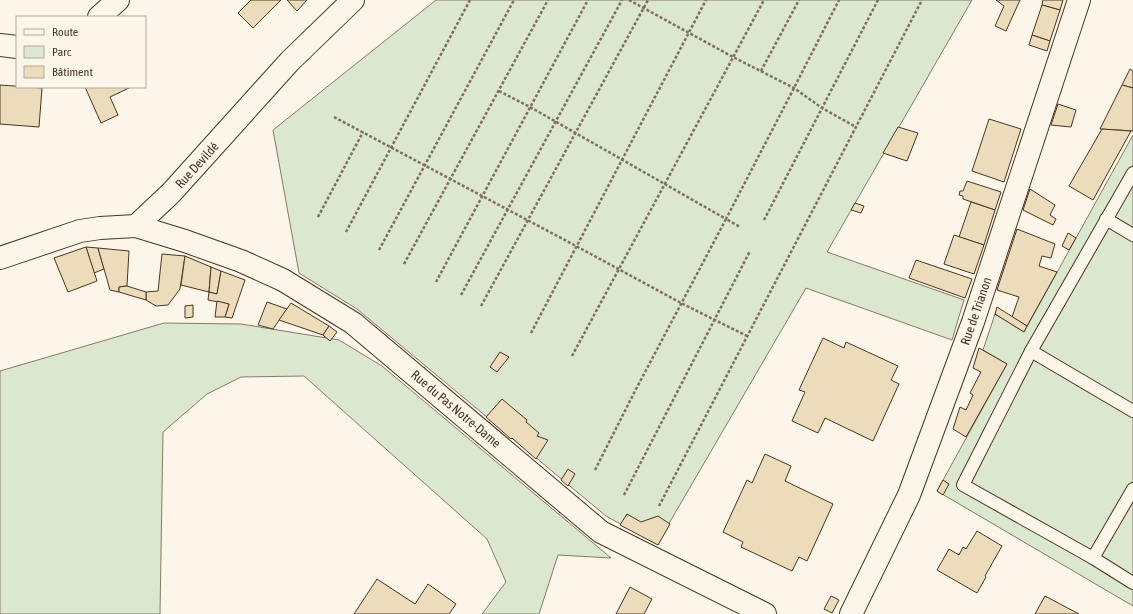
<svg xmlns="http://www.w3.org/2000/svg" width="1133" height="614" viewBox="0 0 1133 614" font-family="'Asap Condensed',sans-serif">
  <style>
    .green { fill: #dce7d0; stroke: #887966 }
    .building { fill: #ecdcbc; stroke: #4a3520 }
    .lines { fill: none; stroke-linecap: round; stroke-linejoin: round }
    .service-casing { stroke: #4a3520; stroke-width: 14 }
    .minor-casing { stroke: #4a3520; stroke-width: 24 }
    .tertiary-casing { stroke: #4a3520; stroke-width: 24 }
    .path { stroke: #7f6f5c; stroke-width: 2.5; stroke-dasharray: 3 2; stroke-linecap: butt }
    .service { stroke: #fbf6e9; stroke-width: 12 }
    .minor { stroke: #fbf6e9; stroke-width: 22 }
    .tertiary { stroke: #fbf6e9; stroke-width: 22 }
    .labels { text-anchor: middle; dominant-baseline: central; stroke-width: 3; stroke-linejoin: round; paint-order: stroke }
    .street-label { font-size: 13px; fill: #4a3520; stroke: #fbf6e9 }
  </style>
  <rect width="100%" height="100%" fill="#fbf6e9"/>
  <!-- green -->
  <g class="green">
    <path d="M 436,0 L 972,0 L 827,252 L 964,300 L 952,340 L 806,288 L 657,544 L 606,516 L 357,309 L 299,273 L 273,130 Z"/>
    <path d="M 1133,135 L 1133,606 L 937,491 L 1007,364 L 983,350 L 995,314 L 1024,332 Z"/>
    <path d="M 164,323 L 241,324 L 339,340 L 382,366 L 611,558 L 558,555 L 539,614 L 482,614 L 506,582 L 487,539 L 304,376 L 241,377 L 207,394 L 163,432 L 160,614 L 0,614 L 0,371 Z"/>
  </g>
  <!-- building -->
  <g class="building">
    <path d="M 251,0 L 281,0 L 253,28 L 238,13 Z"/>
    <path d="M 287,0 L 307,0 L 297,11 Z"/>
    <path d="M 996,0 L 1020,0 L 1006,31 L 995,26 L 1004,6 Z"/>
    <path d="M 1043,0 L 1063,0 L 1060,10 L 1042,5 Z"/>
    <path d="M 1042,5 L 1060,10 L 1050,41 L 1032,35 Z"/>
    <path d="M 1032,35 L 1050,41 L 1047,51 L 1029,45 Z"/>
    <path d="M 1130,69 L 1133,71 L 1133,88 L 1122,85 Z"/>
    <path d="M 0,85 L 42,88 L 39,127 L 0,124 Z"/>
    <path d="M 1122,85 L 1133,88 L 1133,131 L 1100,129 Z"/>
    <path d="M 85,87 L 131,87 L 110,97 L 118,115 L 101,123 Z"/>
    <path d="M 1058,104 L 1076,110 L 1071,127 L 1051,125 Z"/>
    <path d="M 989,119 L 1021,129 L 1004,182 L 972,171 Z"/>
    <path d="M 898,127 L 918,133 L 907,161 L 883,153 Z"/>
    <path d="M 1102,129 L 1131,131 L 1093,200 L 1069,186 Z"/>
    <path d="M 967,181 L 1001,192 L 995,210 L 963,199 L 963,196 L 959,195 L 960,191 L 963,191 Z"/>
    <path d="M 1030,189 L 1055,205 L 1050,215 L 1056,219 L 1053,225 L 1023,210 Z"/>
    <path d="M 971,202 L 995,210 L 984,245 L 959,237 Z"/>
    <path d="M 855,203 L 864,206 L 861,213 L 851,210 Z"/>
    <path d="M 1017,229 L 1055,244 L 1051,258 L 1042,256 L 1039,266 L 1057,272 L 1027,326 L 1012,317 L 1019,297 L 997,290 Z"/>
    <path d="M 1068,233 L 1076,238 L 1069,250 L 1062,246 Z"/>
    <path d="M 954,235 L 984,245 L 974,274 L 944,264 Z"/>
    <path d="M 86,247 L 98,248 L 104,269 L 94,273 Z"/>
    <path d="M 86,247 L 97,281 L 68,292 L 54,258 Z"/>
    <path d="M 98,248 L 129,251 L 127,286 L 119,287 L 119,292 L 110,290 Z"/>
    <path d="M 162,254 L 185,256 L 180,289 L 168,305 L 156,306 L 146,300 L 146,292 L 158,291 Z"/>
    <path d="M 185,256 L 211,267 L 209,292 L 181,285 Z"/>
    <path d="M 916,260 L 972,279 L 965,298 L 909,278 Z"/>
    <path d="M 211,267 L 221,271 L 217,294 L 209,292 Z"/>
    <path d="M 221,271 L 245,280 L 232,318 L 225,317 L 229,304 L 208,300 L 209,292 L 217,294 Z"/>
    <path d="M 127,286 L 146,292 L 146,300 L 119,292 L 119,287 Z"/>
    <path d="M 217,301 L 229,304 L 225,317 L 215,317 Z"/>
    <path d="M 267,302 L 287,309 L 273,329 L 258,325 Z"/>
    <path d="M 291,303 L 329,326 L 323,335 L 279,320 Z"/>
    <path d="M 193,305 L 193,317 L 185,318 L 185,306 Z"/>
    <path d="M 997,307 L 1027,326 L 1024,332 L 995,314 Z"/>
    <path d="M 329,326 L 337,332 L 330,341 L 323,335 Z"/>
    <path d="M 823,338 L 844,348 L 846,342 L 898,366 L 891,380 L 899,384 L 873,441 L 825,418 L 818,433 L 792,421 L 805,392 L 799,390 Z"/>
    <path d="M 979,348 L 1007,364 L 966,437 L 953,429 L 960,407 L 966,410 L 973,395 L 970,393 L 981,372 L 973,368 Z"/>
    <path d="M 500,352 L 509,357 L 497,372 L 490,367 Z"/>
    <path d="M 502,399 L 527,420 L 526,422 L 539,433 L 537,436 L 548,440 L 536,459 L 512,438 L 511,439 L 486,417 Z"/>
    <path d="M 765,454 L 791,466 L 785,481 L 833,504 L 807,561 L 799,557 L 792,571 L 741,547 L 743,542 L 723,532 L 747,480 L 752,483 Z"/>
    <path d="M 568,469 L 575,474 L 568,486 L 561,480 Z"/>
    <path d="M 943,480 L 949,484 L 943,495 L 937,491 Z"/>
    <path d="M 627,514 L 641,522 L 658,516 L 670,524 L 658,545 L 620,525 Z"/>
    <path d="M 977,531 L 1002,546 L 985,576 L 986,577 L 977,593 L 937,570 L 949,549 L 959,555 L 963,547 L 966,549 Z"/>
    <path d="M 377,579 L 415,604 L 428,584 L 456,604 L 449,614 L 354,614 Z"/>
    <path d="M 630,587 L 652,599 L 644,614 L 616,614 Z"/>
    <path d="M 831,596 L 839,600 L 832,613 L 824,609 Z"/>
    <path d="M 1045,596 L 1079,614 L 1035,614 Z"/>
  </g>
  <g class="lines">
    <!-- service casing -->
    <g class="service-casing">
      <g id="service">
        <path d="M 1133,173 L 1031,351 L 963,485 L 1093,558 L 1133,489"/>
        <path d="M 1106,219 L 1133,235"/>
        <path d="M 1031,351 L 1133,411"/>
        <path d="M 1093,558 L 1133,583"/>
      </g>
    </g>
    <!-- minor casing -->
    <g class="minor-casing">
      <g id="minor">
        <path d="M 99,17 L 118,0"/>
        <path d="M 0,45 L 17,47"/>
        <path d="M 136,226 L 171,193 L 290,61 L 353,0"/>
        <path d="M 851,614 L 909,495 L 973,322 L 1079,0"/>
      </g>
    </g>
    <!-- tertiary casing -->
    <g class="tertiary-casing">
      <path id="tertiary" d="M 0,258 L 80,231 L 100,228 L 136,226 L 185,241 L 241,261 L 283,280 L 353,323 L 601,532 L 765,614"/>
    </g>
    <!-- path -->
    <g class="path">
      <path d="M 629,0 L 733,57 L 794,88 L 822,108 L 856,127"/>
      <path d="M 761,71 L 799,0"/>
      <path d="M 499,91 L 530,107 L 726,219 L 794,88 L 839,0"/>
      <path d="M 334,117 L 576,246 L 681,303 L 747,336"/>
      <path d="M 318,217 L 363,132"/>
      <path d="M 764,220 L 878,0"/>
      <path d="M 346,232 L 470,0"/>
      <path d="M 379,250 L 514,0"/>
      <path d="M 404,264 L 548,0"/>
      <path d="M 436,282 L 588,0"/>
      <path d="M 461,295 L 622,0"/>
      <path d="M 481,306 L 648,0"/>
      <path d="M 531,333 L 706,0"/>
      <path d="M 572,356 L 764,0"/>
      <path d="M 595,470 L 635,391 L 726,219 L 740,227"/>
      <path d="M 624,495 L 750,251"/>
      <path d="M 659,506 L 922,0"/>
    </g>
    <!-- service -->
    <use href="#service" class="service"/>
    <!-- minor -->
    <use href="#minor" class="minor"/>
    <!-- tertiary -->
    <use href="#tertiary" class="tertiary"/>
  </g>
  <g class="labels">
    <!-- street labels -->
    <g class="street-label">
      <text transform="translate(197 165) rotate(-48)">Rue Devildé</text>
      <text transform="translate(976 311) rotate(-71)">Rue de Trianon</text>
      <text transform="translate(456 409) rotate(40)">Rue du Pas Notre-Dame</text>
    </g>
  </g>
  <!-- legend -->
  <rect x="16" y="16" width="130" height="72" fill="#fbf6e9" stroke="#b4a999"/>
  <rect x="24" y="29" width="20" height="6" fill="#fbf6e9" stroke="#b4a999"/>
  <text x="52" y="36" font-size="12" fill="#4a3520">Route</text>
  <rect x="24" y="46" width="20" height="12" fill="#dce7d0" stroke="#b4a999"/>
  <text x="52" y="56" font-size="12" fill="#4a3520">Parc</text>
  <rect x="24" y="66" width="20" height="12" fill="#ecdcbc" stroke="#b4a999"/>
  <text x="52" y="76" font-size="12" fill="#4a3520">Bâtiment</text>
</svg>
